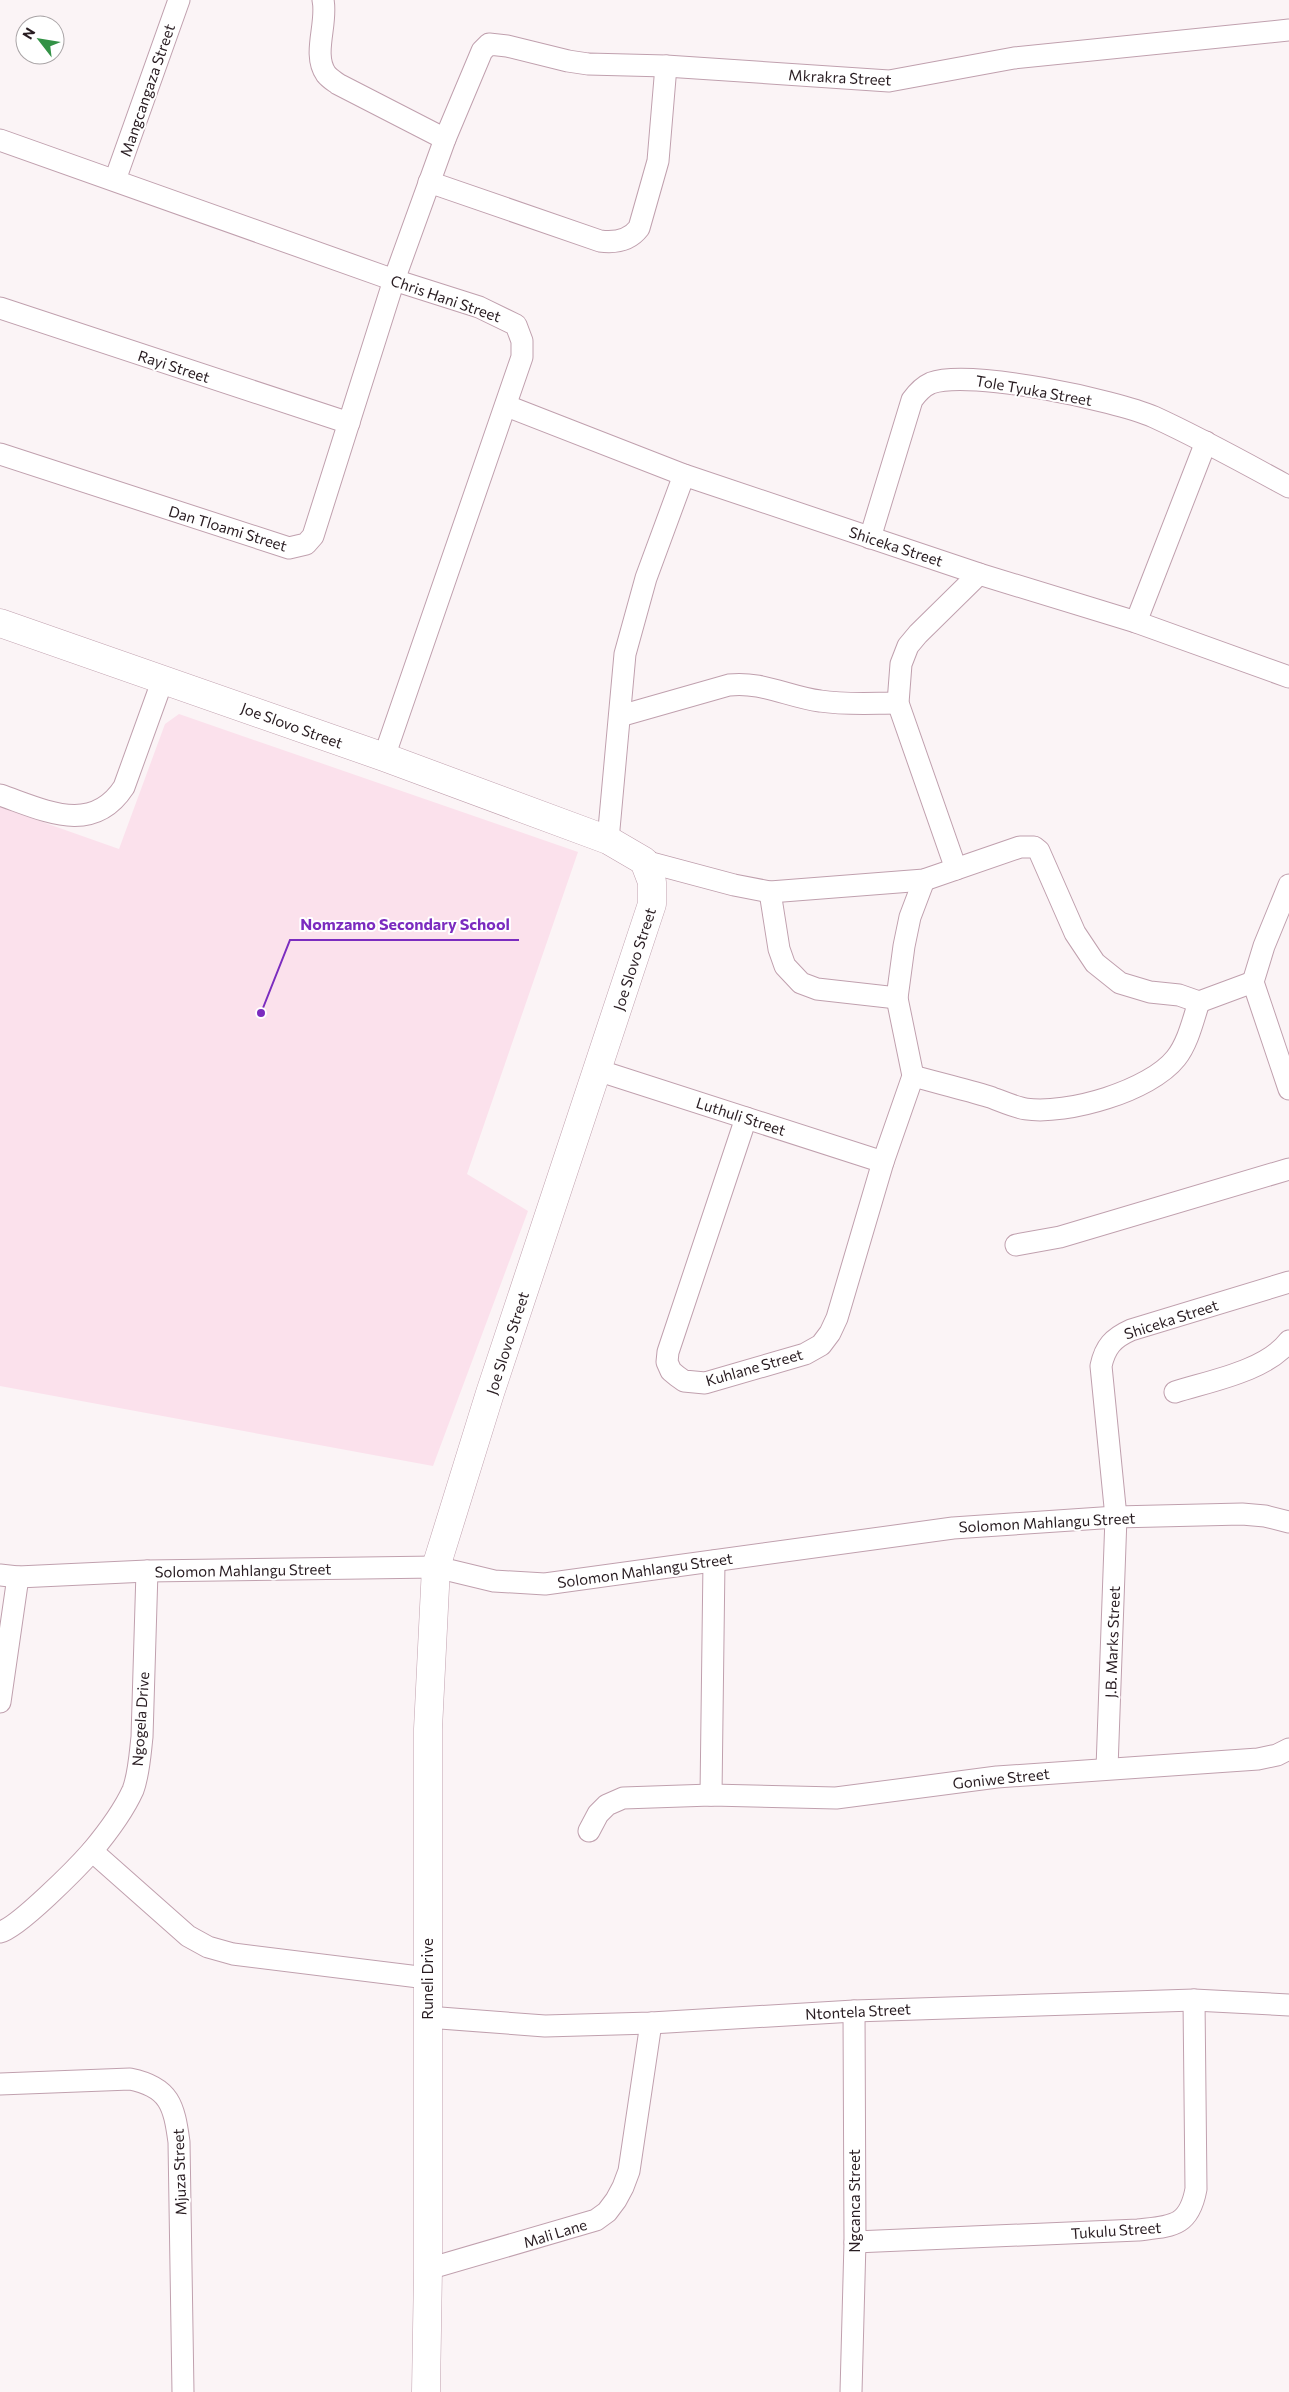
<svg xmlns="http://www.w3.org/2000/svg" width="1289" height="2392" viewBox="0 0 1289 2392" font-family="Commissioner,sans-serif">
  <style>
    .built { fill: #fbe1ec }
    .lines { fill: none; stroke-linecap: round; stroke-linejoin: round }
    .street-casing { stroke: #c0a0ae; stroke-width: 23 }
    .secondary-casing { stroke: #c0a0ae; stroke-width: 29 }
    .street { stroke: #fff; stroke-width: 21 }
    .secondary { stroke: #fff; stroke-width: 28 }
    .labels { text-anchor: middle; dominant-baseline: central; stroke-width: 4; stroke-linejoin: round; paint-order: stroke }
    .street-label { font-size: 15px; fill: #281c21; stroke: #fff }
    .leader { fill: none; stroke: #7b2cbf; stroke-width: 2 }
    .callout-dot { fill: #7b2cbf; stroke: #fff; stroke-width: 2 }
    .callout-label { font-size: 16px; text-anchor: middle; font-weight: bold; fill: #7b2cbf; stroke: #fff; stroke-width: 4; stroke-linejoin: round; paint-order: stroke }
  </style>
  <rect width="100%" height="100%" fill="#fbf4f6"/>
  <!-- built -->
  <path class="built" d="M 179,714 L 578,852 L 467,1174 L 528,1211 L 433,1466 L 0,1386 L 0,807 L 119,849 L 165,724 Z"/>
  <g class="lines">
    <!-- street casing -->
    <g class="street-casing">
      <g id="street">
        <path d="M 323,0 C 328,23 312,54 326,74 C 329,78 334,81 338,84 L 445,139"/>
        <path d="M 0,140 L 394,280 L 479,307 L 516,325 L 522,341 L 522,357 L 384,757"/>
        <path d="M 115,180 L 179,0"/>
        <path d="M 429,182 L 600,241 C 615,243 629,241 639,228 L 658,161 L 666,66"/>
        <path d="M 0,308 L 349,423"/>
        <path d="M 507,406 L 684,475 L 979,574 L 1136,622 L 1289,677"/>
        <path d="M 0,454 L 289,548 L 306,544 L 313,536 L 394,280 L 445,139 L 482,51 L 489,44 L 507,46 L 568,61 L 588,64 L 666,66 L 889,81 L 1014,58 L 1289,30"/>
        <path d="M 870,538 L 912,400 C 917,393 922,387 931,383 C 970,369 1115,400 1154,417 C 1200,438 1245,463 1289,487"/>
        <path d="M 1136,622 L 1206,442"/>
        <path d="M 620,716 L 729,685 C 761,681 789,697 820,701 C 846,705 873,703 898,703"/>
        <path d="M 0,795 C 44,810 92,836 124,787 L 163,679"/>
        <path d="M 608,840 L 625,654 L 646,578 L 684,475"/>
        <path d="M 644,861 L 734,885 L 770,892 L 924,880 L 1020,847 L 1034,847 L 1039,851 L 1075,933 L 1095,963 L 1120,983 L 1150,992 L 1179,995 L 1199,1002 L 1253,982"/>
        <path d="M 956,869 L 898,703 L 901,664 L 908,646 L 918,634 L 979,574"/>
        <path d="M 1289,885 L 1264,946 L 1253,982 L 1289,1089"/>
        <path d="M 770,892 L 779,949 L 785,966 L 801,983 L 817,989 L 897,998"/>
        <path d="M 597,1070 L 883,1162"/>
        <path d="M 913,1076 C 938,1083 964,1089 990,1097 C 1001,1101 1014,1107 1026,1109 C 1067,1115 1150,1091 1176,1058 C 1188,1043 1193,1020 1199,1002"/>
        <path d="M 746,1118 L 668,1352 L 667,1362 L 671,1371 L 677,1376 L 684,1381 L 705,1383 L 805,1354 L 821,1345 L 830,1333 L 837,1318 L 883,1162 L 913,1076 L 897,998 L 904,946 L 910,917 L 924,880"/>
        <path d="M 1016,1245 L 1060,1237 L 1289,1169"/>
        <path d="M 1175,1392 C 1210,1381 1266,1371 1289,1341"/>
        <path d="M 0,1575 L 18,1577 L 147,1571 L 436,1567 L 494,1581 L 545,1584 L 953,1528 L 1116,1517 L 1242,1514 L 1265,1516 L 1289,1522"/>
        <path d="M 0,1702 L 18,1577"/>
        <path d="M 1107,1768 L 1116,1517 L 1101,1366 C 1105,1347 1113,1338 1131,1330 L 1289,1282"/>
        <path d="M 711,1795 L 714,1561"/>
        <path d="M 589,1831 L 598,1814 L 607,1805 L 623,1798 L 711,1795 L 836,1798 L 997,1777 L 1258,1759 L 1277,1755 L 1289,1749"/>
        <path d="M 92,1851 L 188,1936 L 208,1947 L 233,1954 L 427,1978"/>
        <path d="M 0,1932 C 18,1928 78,1867 92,1851 C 107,1833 123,1812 133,1790 C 139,1774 140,1754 142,1737 L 147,1571"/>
        <path d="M 427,2017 L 545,2026 L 651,2023 L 854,2011 L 1194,2000 L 1289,2005"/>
        <path d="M 0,2084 L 130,2079 C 170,2087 174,2106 179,2142 L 183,2392"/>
        <path d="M 855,2242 L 1138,2230 C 1172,2226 1189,2227 1196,2189 L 1194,2000"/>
        <path d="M 428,2269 L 596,2220 L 607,2212 L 616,2200 L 623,2187 L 629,2171 L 651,2023"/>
        <path d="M 851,2392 L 855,2242 L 854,2011"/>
      </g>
    </g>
    <!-- secondary casing -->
    <g class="secondary-casing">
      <path id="secondary" d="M 0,623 L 384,757 L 608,840 L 644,861 L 652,882 L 652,904 L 490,1393 L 436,1567 L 428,1729 L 428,2269 L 426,2392"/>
    </g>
    <!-- street -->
    <use href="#street" class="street"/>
    <!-- secondary -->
    <use href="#secondary" class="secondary"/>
  </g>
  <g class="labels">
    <!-- street labels -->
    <g class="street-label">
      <text transform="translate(840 77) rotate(3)">Mkrakra Street</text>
      <text transform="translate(147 90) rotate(-71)">Mangcangaza Street</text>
      <text transform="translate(446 298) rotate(19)">Chris Hani Street</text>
      <text transform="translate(174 366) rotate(18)">Rayi Street</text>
      <text transform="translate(1034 390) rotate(10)">Tole Tyuka Street</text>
      <text transform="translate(228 528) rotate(17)">Dan Tloami Street</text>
      <text transform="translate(896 546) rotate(18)">Shiceka Street</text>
      <text transform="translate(292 725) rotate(20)">Joe Slovo Street</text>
      <text transform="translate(634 959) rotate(-72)">Joe Slovo Street</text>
      <text transform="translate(741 1116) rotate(18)">Luthuli Street</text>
      <text transform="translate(1171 1319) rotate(-18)">Shiceka Street</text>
      <text transform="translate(507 1343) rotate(-72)">Joe Slovo Street</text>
      <text transform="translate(754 1367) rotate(-16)">Kuhlane Street</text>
      <text transform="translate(1047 1522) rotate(-3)">Solomon Mahlangu Street</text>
      <text transform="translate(243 1570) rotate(-1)">Solomon Mahlangu Street</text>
      <text transform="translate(645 1570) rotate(-8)">Solomon Mahlangu Street</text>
      <text transform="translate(1112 1642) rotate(-88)">J.B. Marks Street</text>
      <text transform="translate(140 1719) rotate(-86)">Ngogela Drive</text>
      <text transform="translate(1001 1778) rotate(-6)">Goniwe Street</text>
      <text transform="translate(427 1979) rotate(-90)">Runeli Drive</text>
      <text transform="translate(858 2011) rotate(-3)">Ntontela Street</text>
      <text transform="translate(179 2172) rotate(-92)">Mjuza Street</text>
      <text transform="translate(854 2201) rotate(-90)">Ngcanca Street</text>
      <text transform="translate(1116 2230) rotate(-4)">Tukulu Street</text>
      <text transform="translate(555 2233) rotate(-17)">Mali Lane</text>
    </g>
  </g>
  <!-- callouts -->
  <path class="leader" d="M261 1013L290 940H519"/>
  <circle class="callout-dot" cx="261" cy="1013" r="5"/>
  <g class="callout-label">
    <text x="405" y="930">Nomzamo Secondary School</text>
  </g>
  <!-- north arrow -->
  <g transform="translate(40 40) rotate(301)"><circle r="24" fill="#ffffff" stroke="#a9a4a6"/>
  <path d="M0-4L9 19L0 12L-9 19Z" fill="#339246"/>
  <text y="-8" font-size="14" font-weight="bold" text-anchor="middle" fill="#281c21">N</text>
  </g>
</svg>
